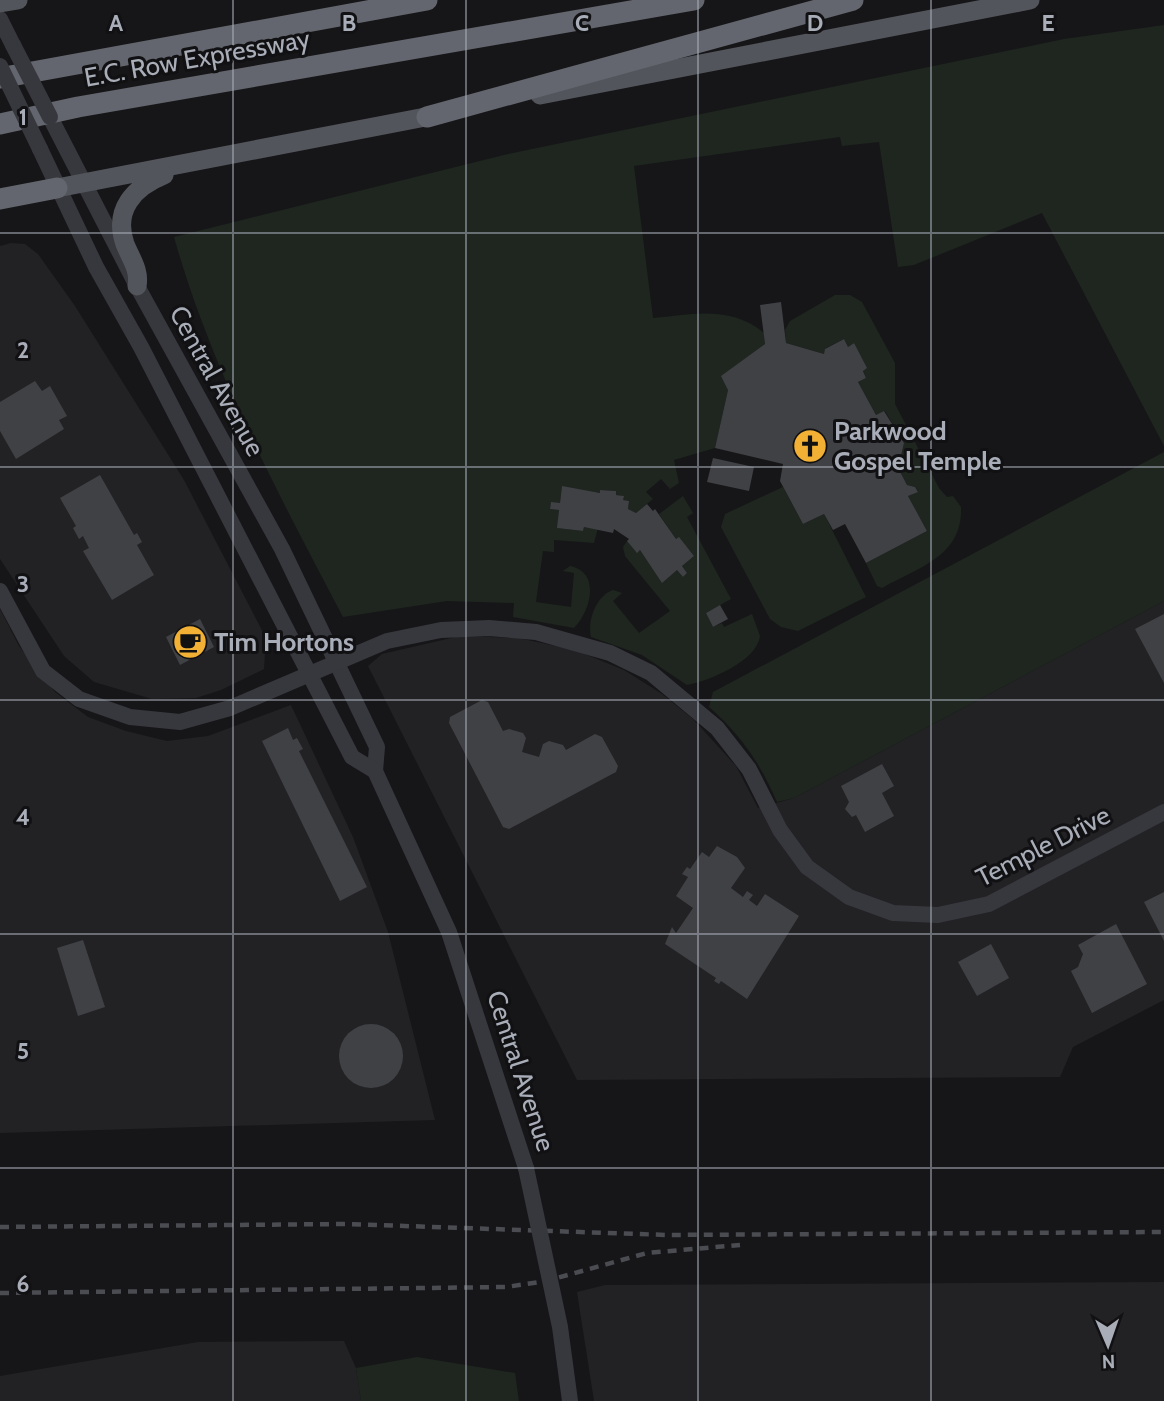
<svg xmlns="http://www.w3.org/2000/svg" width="1164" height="1401" viewBox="0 0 1164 1401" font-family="Cabin,sans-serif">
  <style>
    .built { fill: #222225 }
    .green { fill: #1e261f }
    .building { fill: #404145 }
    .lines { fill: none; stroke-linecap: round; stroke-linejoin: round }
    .minor { stroke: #37383d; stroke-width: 16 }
    .major { stroke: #53555c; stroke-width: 19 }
    .highway { stroke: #63666e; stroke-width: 21 }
    .rail { stroke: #4a4c52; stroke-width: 4.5; stroke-dasharray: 9 7; stroke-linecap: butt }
    .minor-bridge { stroke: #37383d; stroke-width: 16 }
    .grid { fill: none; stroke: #a8adb8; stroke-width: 2; stroke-opacity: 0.55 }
    .labels { text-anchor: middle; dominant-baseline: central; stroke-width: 6; stroke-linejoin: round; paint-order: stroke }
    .street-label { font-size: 26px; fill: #a8adb8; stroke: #111113 }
    .poi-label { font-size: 26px; font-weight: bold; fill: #a8adb8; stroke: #111113; text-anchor: start }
    .grid-label { font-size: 23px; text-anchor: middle; font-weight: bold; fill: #a8adb8; stroke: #111113; stroke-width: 6; stroke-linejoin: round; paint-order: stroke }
  </style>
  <rect width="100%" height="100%" fill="#161618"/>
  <!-- built -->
  <g class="built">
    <path d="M 11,243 L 25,244 L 38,254 L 75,306 L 184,480 L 266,638 L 264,669 L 221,690 L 196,698 L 152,699 L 94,682 L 64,656 L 0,559 L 0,246 Z"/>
    <path d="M 1164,601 L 1164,1000 L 1073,1047 L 1060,1077 L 577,1080 L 368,666 L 382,654 L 460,636 L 518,638 L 575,650 L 624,670 L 662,694 L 693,719 L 736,766 L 758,808 L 794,798 Z"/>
    <path d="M 0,609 L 19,646 L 55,692 L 88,717 L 126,731 L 167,741 L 208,736 L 291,705 L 353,837 L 388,932 L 435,1120 L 0,1133 Z"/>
    <path d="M 1164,1282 L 1164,1401 L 594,1401 L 577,1292 L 605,1285 Z"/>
    <path d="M 344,1341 L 356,1368 L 361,1401 L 0,1401 L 0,1376 L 198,1342 Z"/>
  </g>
  <!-- green -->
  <g class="green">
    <path d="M 1164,25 L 1164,446 L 1042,213 L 914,265 L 898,267 L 879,142 L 842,146 L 840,137 L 634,166 L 653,318 C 691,314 732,305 764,333 L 765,344 L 728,390 L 715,448 L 674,460 L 679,483 L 670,489 L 661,479 L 646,492 L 653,499 L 636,513 L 628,509 L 629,501 L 623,500 L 623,496 L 616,495 L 615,491 L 601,490 L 600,493 L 562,487 L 560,503 L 551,503 L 550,509 L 559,510 L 558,528 L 583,531 L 584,527 L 598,528 L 594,543 L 554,540 L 554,552 L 543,551 L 536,602 L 571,607 L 574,573 L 563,571 L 570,566 C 601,572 591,611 574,628 L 513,617 L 514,603 L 447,601 L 343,617 C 278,493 212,372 174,237 L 508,154 L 1064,39 Z"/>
    <path d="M 835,295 L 850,295 L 862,302 L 895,363 L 895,404 L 939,488 L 947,497 L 953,496 L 961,507 C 963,556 919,567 882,588 L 877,586 L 866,563 L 927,531 L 908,496 L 918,491 L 915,487 L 907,485 L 894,460 L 901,455 L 904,443 L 885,411 L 876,415 L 858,382 L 866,378 L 854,343 L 848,347 L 844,339 L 826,348 L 824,354 L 786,343 L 785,330 L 790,321 Z"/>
    <path d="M 1164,452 L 1164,601 L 794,798 L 777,802 C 760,763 741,735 709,707 L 713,692 Z"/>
    <path d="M 783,487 L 803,524 L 824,514 L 866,597 L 798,631 L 781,627 L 770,619 L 721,527 L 725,514 Z"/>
    <path d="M 683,496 L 693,513 L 687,517 L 731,599 L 706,613 L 713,627 L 722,623 L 724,627 L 752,614 L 760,636 C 757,661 709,681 687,685 L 642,655 L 591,637 C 587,620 597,595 613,590 L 622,593 L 613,601 L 639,633 L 670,611 L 625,556 L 623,547 L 627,541 L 637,552 L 640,550 L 662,582 L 677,570 L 683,577 L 687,573 L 682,566 L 694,556 L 679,538 L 676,539 L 659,514 Z"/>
    <path d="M 417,1357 L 515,1373 L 519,1401 L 361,1401 L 356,1368 Z"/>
  </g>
  <!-- building -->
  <g class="building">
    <path d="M 781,302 L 786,343 L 824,354 L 825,349 L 844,339 L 848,347 L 854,343 L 867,368 L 863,371 L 866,378 L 858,382 L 876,415 L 884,411 L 904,443 L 901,456 L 894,460 L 907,485 L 915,487 L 918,492 L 908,496 L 927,531 L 866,563 L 845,524 L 833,530 L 824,514 L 803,524 L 780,481 L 783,464 L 715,448 L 728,390 L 721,376 L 765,344 L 760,305 Z"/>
    <path d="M 35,381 L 42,391 L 50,386 L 67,416 L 59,420 L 64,429 L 16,459 L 0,431 L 0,402 Z"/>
    <path d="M 713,458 L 754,467 L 749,491 L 707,482 Z"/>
    <path d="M 100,475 L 134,535 L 137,533 L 142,542 L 137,545 L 154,575 L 112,600 L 83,551 L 89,548 L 83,536 L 79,539 L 73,528 L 76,526 L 60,498 Z"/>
    <path d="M 562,486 L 600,493 L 600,490 L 616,491 L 616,495 L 624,496 L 623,500 L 629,501 L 628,509 L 636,513 L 647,504 L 653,511 L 655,509 L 676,539 L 679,537 L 694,556 L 682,566 L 687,573 L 683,577 L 677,570 L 662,583 L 640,550 L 637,553 L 627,541 L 629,539 L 614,529 L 613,533 L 584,527 L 583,531 L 557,528 L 559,510 L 550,509 L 551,502 L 560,503 Z"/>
    <path d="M 720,605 L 728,619 L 713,627 L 706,613 Z"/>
    <path d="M 1164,614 L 1164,683 L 1135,629 Z"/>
    <path d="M 200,619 L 214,647 L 180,665 L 166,637 Z"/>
    <path d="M 482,700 L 488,702 L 503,731 L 509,729 L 523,733 L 526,738 L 522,752 L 539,757 L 543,744 L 549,741 L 563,745 L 566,750 L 595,734 L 602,737 L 618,766 L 616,772 L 509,829 L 503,827 L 449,723 L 450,717 Z"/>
    <path d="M 288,728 L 293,740 L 297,738 L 303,749 L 299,751 L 367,887 L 340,901 L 262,741 Z"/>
    <path d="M 882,764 L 894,786 L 882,793 L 894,816 L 865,832 L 856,815 L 852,817 L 845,809 L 849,802 L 841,786 Z"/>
    <path d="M 717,846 L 737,857 L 745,868 L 731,888 L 743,897 L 747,891 L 753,895 L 749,900 L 757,906 L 765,894 L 799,916 L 747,999 L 721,981 L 719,984 L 714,981 L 716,978 L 665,944 L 672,927 L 676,933 L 693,908 L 676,896 L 688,877 L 682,874 L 687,867 L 690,869 L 702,852 L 709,857 Z"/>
    <path d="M 1164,892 L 1164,941 L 1144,902 Z"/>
    <path d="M 1116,924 L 1147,984 L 1092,1013 L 1071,971 L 1078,967 L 1083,954 L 1078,945 Z"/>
    <path d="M 83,940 L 105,1007 L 78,1016 L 57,948 Z"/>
    <path d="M 991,944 L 1009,978 L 977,996 L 958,962 Z"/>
    <circle cx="371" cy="1056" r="32"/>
  </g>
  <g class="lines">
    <!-- minor -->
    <g class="minor">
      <path d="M 0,19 L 13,45"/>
      <path d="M 50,117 L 137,286 L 282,549 L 377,747 L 375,771 L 449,932 L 526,1168"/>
      <path d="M 40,149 L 96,267 L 141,347 L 352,757 L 375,771"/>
      <path d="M 0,591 L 43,671 L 79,699 L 130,717 L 180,722 L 230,708 L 387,641 L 441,630 L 489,628 L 536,632 L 610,653 L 651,673 L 717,728 L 749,769 L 780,830 L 807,867 L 849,897 L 893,913 L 938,915 L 989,904 L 1164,812"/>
    </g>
    <!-- major -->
    <g class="major">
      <path d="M 0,3 L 18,0"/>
      <path d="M 540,95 L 1030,0"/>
      <path d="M 57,188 L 441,114"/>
      <path d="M 137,286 C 140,270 131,259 125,244 C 113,210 134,187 164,175"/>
    </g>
    <!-- highway -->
    <g class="highway">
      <path d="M 0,78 L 427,0"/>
      <path d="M 427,117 L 853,0"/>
      <path d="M 0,124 L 78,107 L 694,0"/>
      <path d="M 0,199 L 57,188"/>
    </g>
    <!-- rail -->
    <g class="rail">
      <path d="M 0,1227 L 347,1224 L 667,1235 L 1164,1232"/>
      <path d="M 0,1293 L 506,1287 L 546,1281 L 647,1253 L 740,1245"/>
    </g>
    <!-- minor-bridge -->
    <g class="minor-bridge">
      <path d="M 13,45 L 50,117"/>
      <path d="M 0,66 L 40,149"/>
      <path d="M 526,1168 L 560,1327 L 570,1401"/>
    </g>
  </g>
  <!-- grid -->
  <path class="grid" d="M 233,0 L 233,1401M 466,0 L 466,1401M 698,0 L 698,1401M 931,0 L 931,1401M 0,233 L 1164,233M 0,467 L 1164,467M 0,700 L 1164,700M 0,934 L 1164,934M 0,1168 L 1164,1168"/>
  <!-- icons -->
  <defs>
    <g id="church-disc" transform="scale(1.75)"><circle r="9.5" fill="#f2b134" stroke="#111113"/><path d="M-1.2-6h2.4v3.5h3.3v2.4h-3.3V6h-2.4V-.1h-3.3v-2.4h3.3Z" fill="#111"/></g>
    <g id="cafe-disc" transform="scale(1.75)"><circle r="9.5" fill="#f2b134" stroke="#111113"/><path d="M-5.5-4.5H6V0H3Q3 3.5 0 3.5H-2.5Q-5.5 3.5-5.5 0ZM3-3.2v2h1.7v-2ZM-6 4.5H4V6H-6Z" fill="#111"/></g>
  </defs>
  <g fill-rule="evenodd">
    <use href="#church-disc" x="810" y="446"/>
    <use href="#cafe-disc" x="190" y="642"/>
  </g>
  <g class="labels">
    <!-- street labels -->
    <g class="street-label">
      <text transform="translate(197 58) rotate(-10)">E.C. Row Expressway</text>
      <text transform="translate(217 381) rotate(61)">Central Avenue</text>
      <text transform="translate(1043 846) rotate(-27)">Temple Drive</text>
      <text transform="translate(521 1071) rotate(72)">Central Avenue</text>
    </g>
    <!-- poi labels -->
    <g class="poi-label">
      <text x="834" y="431">Parkwood<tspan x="834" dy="30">Gospel Temple</tspan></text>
      <text x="214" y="642">Tim Hortons</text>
    </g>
  </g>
  <g class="grid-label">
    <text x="116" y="31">A</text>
    <text x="349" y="31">B</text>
    <text x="582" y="31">C</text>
    <text x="815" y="31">D</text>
    <text x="1048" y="31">E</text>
    <text x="23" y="125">1</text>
    <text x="23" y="358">2</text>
    <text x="23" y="592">3</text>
    <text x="23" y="825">4</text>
    <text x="23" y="1059">5</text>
    <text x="23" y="1292">6</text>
  </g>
  <!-- north arrow -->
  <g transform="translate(1108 1345) rotate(178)" stroke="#111113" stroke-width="5" paint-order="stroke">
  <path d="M0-5L12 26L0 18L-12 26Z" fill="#a8adb8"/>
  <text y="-10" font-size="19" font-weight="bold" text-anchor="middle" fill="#a8adb8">N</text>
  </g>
</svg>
